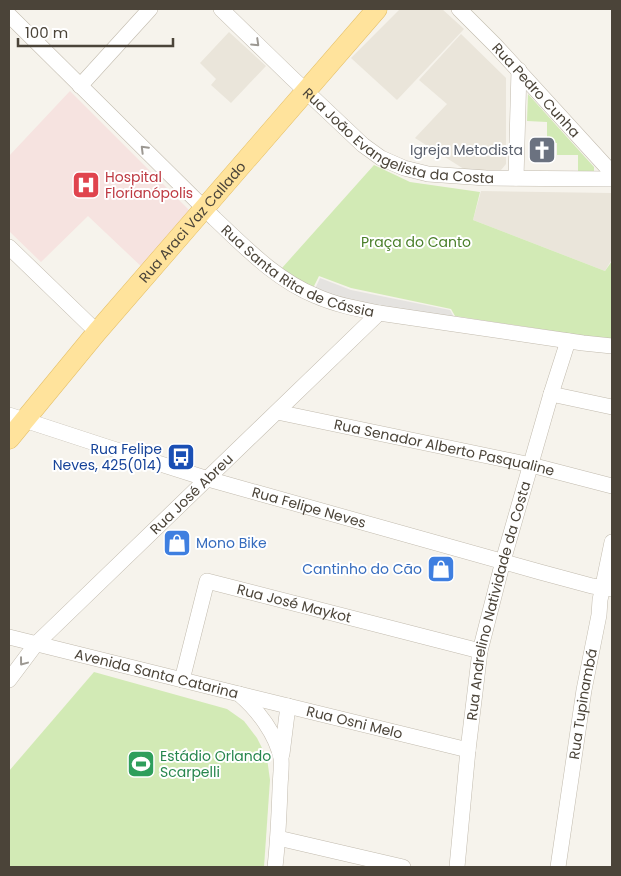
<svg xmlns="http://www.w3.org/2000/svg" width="621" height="876" viewBox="0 0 621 876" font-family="Poppins,sans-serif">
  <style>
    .residential { fill: #eae5da }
    .medical { fill: #f6e3e0 }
    .green { fill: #d2eab5 }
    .parking { fill: #e5e3e0 }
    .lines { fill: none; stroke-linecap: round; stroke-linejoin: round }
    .minor-casing { stroke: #c2bbae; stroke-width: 16 }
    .major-casing { stroke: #e6c16a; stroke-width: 21 }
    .minor { stroke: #fff; stroke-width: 15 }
    .major { stroke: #ffe39c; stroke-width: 20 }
    .oneway { stroke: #9c9892 }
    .labels { text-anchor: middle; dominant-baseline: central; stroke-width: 4; stroke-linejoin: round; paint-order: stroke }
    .street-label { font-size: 14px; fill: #4b4439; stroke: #fff }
    .worship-label { font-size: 14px; fill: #5b616d; stroke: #fff; text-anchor: end }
    .health-label { font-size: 14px; fill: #be3a42; stroke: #fff; text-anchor: start }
    .park-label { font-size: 14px; fill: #4a7f2a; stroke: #fff }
    .transit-label { font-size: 14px; fill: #164399; stroke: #fff; text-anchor: end }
    .shop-label { font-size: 14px; fill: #366cbe; stroke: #fff; text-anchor: start }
    .leisure-label { font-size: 14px; fill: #27864d; stroke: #fff; text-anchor: start }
  </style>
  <rect width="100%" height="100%" fill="#f6f3ec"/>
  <!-- residential -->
  <g class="residential">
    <path d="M 400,9 L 442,9 L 464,29 L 397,100 L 351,58 Z"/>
    <path d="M 229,32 L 266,66 L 231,103 L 211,85 L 216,79 L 200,63 Z"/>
    <path d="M 461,34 L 506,78 L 506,164 L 501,170 L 467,171 L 415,138 L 447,104 L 419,80 Z"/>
    <path d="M 481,191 L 611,193 L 612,196 L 612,259 L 605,271 L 473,220 Z"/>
  </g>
  <!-- medical -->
  <path class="medical" d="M 70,91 L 192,213 L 144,269 L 88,216 L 41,262 L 9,231 L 9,156 Z"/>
  <!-- green -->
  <g class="green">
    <path d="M 528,94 L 594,167 L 594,171 L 592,173 L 578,172 L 578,155 L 557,155 L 557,143 L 547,143 L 547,122 L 527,121 Z"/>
    <path d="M 374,165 L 410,182 L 480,192 L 473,220 L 605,271 L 612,261 L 612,340 L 455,316 L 451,309 L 351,288 L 319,276 L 313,288 L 295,278 L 282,268 Z"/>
    <path d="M 94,672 L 227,709 L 244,721 L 257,738 L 267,758 L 270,780 L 264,867 L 9,867 L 9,771 Z"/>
  </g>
  <!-- parking -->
  <path class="parking" d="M 320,278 L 351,290 L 450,310 L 455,319 L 350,302 L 314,291 Z"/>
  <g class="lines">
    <!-- minor casing -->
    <g class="minor-casing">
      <g id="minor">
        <path id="s1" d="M 221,9 L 291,77 L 363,145 L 381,158 L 404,168 L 428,174 L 486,178 L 612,179"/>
        <path id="s2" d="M 459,9 L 495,45 L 612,173"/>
        <path id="s3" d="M 9,15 L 215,219 C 245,247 276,280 316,296 C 336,305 358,309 379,313 L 583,343 L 612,346"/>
        <path d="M 80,86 L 150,9"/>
        <path d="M 516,178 L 519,70"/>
        <path d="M 9,247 L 97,332"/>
        <path d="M 551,394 L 612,407"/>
        <path id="s4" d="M 277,412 L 531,465 L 612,486"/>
        <path id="s5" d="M 9,415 L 107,447 L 208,479 L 540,572 L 592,586 L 612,589"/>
        <path id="s6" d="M 9,637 L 239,694 C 258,710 276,734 281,758 C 282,768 280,780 280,789 C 279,816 278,841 275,867"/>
        <path id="s7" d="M 9,680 L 36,644 L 379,313"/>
        <path id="s8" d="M 182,680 L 207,581 L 480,651"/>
        <path id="s9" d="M 239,694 L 468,750"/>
        <path d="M 282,754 L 288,706"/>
        <path d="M 278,838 L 403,867"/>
        <path id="s10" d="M 457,867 L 468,750 L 480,651 L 503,561 L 551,394 L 568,341"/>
        <path id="s11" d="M 558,867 L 584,690 L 599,615 L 600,600 L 612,542"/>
      </g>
    </g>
    <!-- major casing -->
    <g class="major-casing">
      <g id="major">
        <path id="s12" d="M 9,439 L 97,332 L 377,9"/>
      </g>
    </g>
    <!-- minor -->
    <use href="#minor" class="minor"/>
    <!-- major -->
    <use href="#major" class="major"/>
  </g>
  <!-- one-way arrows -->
  <defs><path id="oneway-chevron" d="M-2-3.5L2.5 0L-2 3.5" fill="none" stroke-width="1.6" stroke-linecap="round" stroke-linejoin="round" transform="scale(1.25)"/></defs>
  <g class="oneway">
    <use href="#oneway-chevron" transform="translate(256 43) rotate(44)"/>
    <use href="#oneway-chevron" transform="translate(144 149) rotate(-135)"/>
    <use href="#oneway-chevron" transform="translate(23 662) rotate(127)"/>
  </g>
  <!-- icons -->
  <defs>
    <g id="church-square" transform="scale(1.4375)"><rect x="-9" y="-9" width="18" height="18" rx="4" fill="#6b7280" stroke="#fff"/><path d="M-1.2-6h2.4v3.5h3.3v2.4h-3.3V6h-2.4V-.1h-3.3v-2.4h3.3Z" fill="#fff"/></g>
    <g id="hospital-square" transform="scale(1.4375)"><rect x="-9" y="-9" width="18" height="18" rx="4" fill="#e0444e" stroke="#fff"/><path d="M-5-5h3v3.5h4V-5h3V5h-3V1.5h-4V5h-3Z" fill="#fff"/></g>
    <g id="bus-square" transform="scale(1.4375)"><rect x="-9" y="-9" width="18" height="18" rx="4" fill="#1a4fb4" stroke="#fff"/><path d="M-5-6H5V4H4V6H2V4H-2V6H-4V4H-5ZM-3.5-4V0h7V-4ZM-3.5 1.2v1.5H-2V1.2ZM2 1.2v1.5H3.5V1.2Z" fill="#fff"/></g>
    <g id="shop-square" transform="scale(1.4375)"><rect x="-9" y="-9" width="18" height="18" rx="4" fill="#3f7fe0" stroke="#fff"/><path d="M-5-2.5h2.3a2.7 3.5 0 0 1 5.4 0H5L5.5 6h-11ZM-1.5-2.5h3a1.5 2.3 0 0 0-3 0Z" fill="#fff"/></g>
    <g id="stadium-square" transform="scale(1.4375)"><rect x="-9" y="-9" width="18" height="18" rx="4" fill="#2e9e5b" stroke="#fff"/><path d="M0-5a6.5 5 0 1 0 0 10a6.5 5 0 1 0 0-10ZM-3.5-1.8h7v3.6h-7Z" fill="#fff"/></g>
  </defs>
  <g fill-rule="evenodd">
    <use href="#church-square" x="542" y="150"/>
    <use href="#hospital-square" x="86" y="185"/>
    <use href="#bus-square" x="181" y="457"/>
    <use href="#shop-square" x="177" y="543"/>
    <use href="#shop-square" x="441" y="569"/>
    <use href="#stadium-square" x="141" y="764"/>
  </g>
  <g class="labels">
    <!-- street labels -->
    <g class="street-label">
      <text stroke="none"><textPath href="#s2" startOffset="112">Rua Pedro Cunha</textPath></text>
      <text stroke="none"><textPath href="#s1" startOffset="226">Rua João Evangelista da Costa</textPath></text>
      <text stroke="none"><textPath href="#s12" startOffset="284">Rua Araci Vaz Callado</textPath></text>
      <text stroke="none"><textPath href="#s3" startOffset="390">Rua Santa Rita de Cássia</textPath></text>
      <text stroke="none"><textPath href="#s4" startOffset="171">Rua Senador Alberto Pasqualine</textPath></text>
      <text stroke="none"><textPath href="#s7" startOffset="261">Rua José Abreu</textPath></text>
      <text stroke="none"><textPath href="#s5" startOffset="314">Rua Felipe Neves</textPath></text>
      <text stroke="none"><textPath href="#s10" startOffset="270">Rua Andrelino Natividade da Costa</textPath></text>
      <text stroke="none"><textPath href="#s8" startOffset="192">Rua José Maykot</textPath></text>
      <text stroke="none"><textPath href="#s6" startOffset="152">Avenida Santa Catarina</textPath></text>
      <text stroke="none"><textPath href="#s11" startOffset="165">Rua Tupinambá</textPath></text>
      <text stroke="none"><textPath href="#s9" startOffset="119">Rua Osni Melo</textPath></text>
    </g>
    <!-- worship labels -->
    <g class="worship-label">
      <text x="523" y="150">Igreja Metodista</text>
    </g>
    <!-- health labels -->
    <g class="health-label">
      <text x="105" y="177">Hospital<tspan x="105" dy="16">Florianópolis</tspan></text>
    </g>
    <!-- park labels -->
    <g class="park-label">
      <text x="416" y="242">Praça do Canto</text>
    </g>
    <!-- transit labels -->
    <g class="transit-label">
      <text x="162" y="449">Rua Felipe<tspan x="162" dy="16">Neves, 425(014)</tspan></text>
    </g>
    <!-- shop labels -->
    <g class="shop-label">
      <text x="196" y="543">Mono Bike</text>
      <text x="422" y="569" text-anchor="end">Cantinho do Cão</text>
    </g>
    <!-- leisure labels -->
    <g class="leisure-label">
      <text x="160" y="756">Estádio Orlando<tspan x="160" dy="16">Scarpelli</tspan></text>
    </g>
  </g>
  <!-- border -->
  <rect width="621" height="876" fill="none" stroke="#4b4439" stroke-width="20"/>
  <!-- scale -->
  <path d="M18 38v8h155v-8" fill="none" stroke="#4b4439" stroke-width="2.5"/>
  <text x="25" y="38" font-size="15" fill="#4b4439" stroke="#ffffff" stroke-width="4" paint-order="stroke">100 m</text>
</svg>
